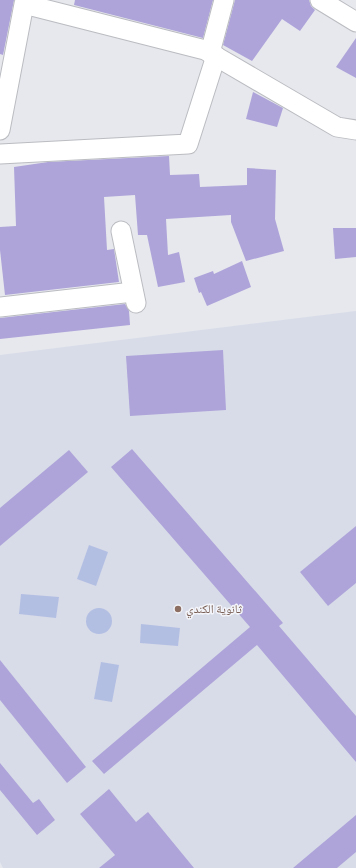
<svg xmlns="http://www.w3.org/2000/svg" width="356" height="868" viewBox="0 0 356 868" font-family="'Fira Sans Condensed','Noto Naskh Arabic',sans-serif">
  <style>
    .built { fill: #d8dce8 }
    .green { fill: #b3bee3 }
    .building { fill: #aea4da }
    .lines { fill: none; stroke-linecap: round; stroke-linejoin: round }
    .minor-casing { stroke: #babcc1; stroke-width: 21 }
    .minor { stroke: #fff; stroke-width: 19 }
    .education-dot { fill: #8d6e63; stroke: #f3f5fa; stroke-width: 1.5 }
    .labels { text-anchor: middle; dominant-baseline: central; stroke-width: 3; stroke-linejoin: round; paint-order: stroke }
    .education-label { font-size: 12px; fill: #785e54; stroke: #f3f5fa; text-anchor: start }
  </style>
  <rect width="100%" height="100%" fill="#e6e8ed"/>
  <!-- built -->
  <path class="built" d="M 356,311 L 356,868 L 3,868 L 0,862 L 0,355 Z"/>
  <!-- green -->
  <g class="green">
    <path d="M 89,545 L 108,552 L 96,586 L 77,579 Z"/>
    <path d="M 21,594 L 59,597 L 56,618 L 19,614 Z"/>
    <circle cx="99" cy="621" r="13"/>
    <path d="M 141,624 L 180,628 L 178,646 L 140,643 Z"/>
    <path d="M 101,662 L 119,665 L 112,702 L 94,699 Z"/>
  </g>
  <!-- building -->
  <g class="building">
    <path d="M 0,0 L 14,0 L 3,55 L 0,54 Z"/>
    <path d="M 75,0 L 213,0 L 203,38 L 74,5 Z"/>
    <path d="M 235,0 L 309,0 L 311,6 L 315,10 L 300,31 L 282,19 L 252,61 L 223,45 Z"/>
    <path d="M 356,38 L 356,78 L 336,67 Z"/>
    <path d="M 253,92 L 283,108 L 277,127 L 246,119 Z"/>
    <path d="M 169,156 L 170,175 L 199,174 L 200,187 L 247,185 L 247,168 L 276,170 L 275,219 L 284,251 L 246,261 L 231,222 L 231,215 L 166,219 L 168,255 L 179,252 L 185,282 L 158,287 L 147,235 L 138,235 L 135,195 L 104,197 L 107,250 L 114,249 L 119,282 L 5,295 L 0,250 L 0,227 L 16,226 L 14,167 L 48,162 Z"/>
    <path d="M 333,228 L 356,228 L 356,257 L 335,259 Z"/>
    <path d="M 242,261 L 251,287 L 207,306 L 201,292 L 199,293 L 194,278 L 213,271 L 214,274 Z"/>
    <path d="M 125,304 L 129,311 L 130,325 L 0,339 L 0,318 Z"/>
    <path d="M 223,350 L 226,410 L 130,416 L 126,356 Z"/>
    <path d="M 132,449 L 283,623 L 279,626 L 356,716 L 356,762 L 257,645 L 104,774 L 92,761 L 250,627 L 111,467 Z"/>
    <path d="M 69,450 L 88,472 L 0,546 L 0,508 Z"/>
    <path d="M 356,526 L 356,583 L 328,606 L 300,572 Z"/>
    <path d="M 0,660 L 86,767 L 67,783 L 0,700 Z"/>
    <path d="M 0,763 L 33,803 L 39,799 L 55,820 L 37,835 L 0,790 Z"/>
    <path d="M 109,789 L 136,822 L 148,812 L 194,868 L 99,868 L 115,855 L 80,814 Z"/>
    <path d="M 356,815 L 356,852 L 337,868 L 293,868 Z"/>
  </g>
  <g class="lines">
    <!-- minor casing -->
    <g class="minor-casing">
      <g id="minor">
        <path d="M 320,0 L 356,22"/>
        <path d="M 210,53 L 224,0"/>
        <path d="M 0,130 L 24,4 L 205,50 L 337,127 L 356,130"/>
        <path d="M 0,154 L 188,144 L 216,56"/>
        <path d="M 121,231 L 136,303"/>
        <path d="M 0,307 L 133,292"/>
      </g>
    </g>
    <!-- minor -->
    <use href="#minor" class="minor"/>
  </g>
  <!-- markers -->
  <circle class="education-dot" cx="178" cy="609" r="4"/>
  <g class="labels">
    <!-- education labels -->
    <g class="education-label">
      <text x="186" y="609">ثانوية الكندي</text>
    </g>
  </g>
</svg>
